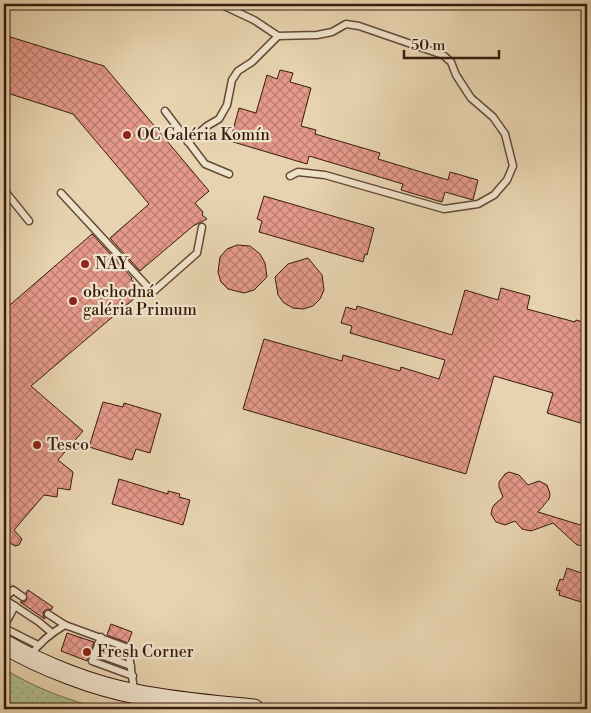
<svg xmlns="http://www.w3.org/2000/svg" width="591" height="713" viewBox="0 0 591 713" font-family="'Libre Bodoni',serif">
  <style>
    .park { fill: url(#park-dots); stroke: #746c4e }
    .building { fill: url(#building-cross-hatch); stroke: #381b0e }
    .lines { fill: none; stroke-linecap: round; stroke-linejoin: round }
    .service-casing { stroke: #644936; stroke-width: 9 }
    .secondary-casing { stroke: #381b0e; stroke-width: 21 }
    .service { stroke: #efe2cb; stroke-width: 6 }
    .secondary { stroke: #efe2cb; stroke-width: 19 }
    .poi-dot { fill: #8f2418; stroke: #efe2cb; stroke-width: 2 }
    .labels { text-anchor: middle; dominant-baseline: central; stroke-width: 4.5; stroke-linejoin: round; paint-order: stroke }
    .poi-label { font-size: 16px; fill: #381b0e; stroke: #efe2cb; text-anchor: start }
  </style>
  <defs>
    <pattern id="park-dots" width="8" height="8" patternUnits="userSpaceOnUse" patternTransform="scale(1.25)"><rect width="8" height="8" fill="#b1bd8e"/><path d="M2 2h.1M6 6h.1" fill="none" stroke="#99a279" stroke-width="1.8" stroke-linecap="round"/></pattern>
    <pattern id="building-cross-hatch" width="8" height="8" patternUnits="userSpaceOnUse" patternTransform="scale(1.25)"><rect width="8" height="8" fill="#e4998a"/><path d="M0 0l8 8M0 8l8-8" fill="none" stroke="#ba7c6f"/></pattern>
  </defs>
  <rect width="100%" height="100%" fill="#e7d3af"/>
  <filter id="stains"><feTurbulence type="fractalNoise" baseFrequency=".004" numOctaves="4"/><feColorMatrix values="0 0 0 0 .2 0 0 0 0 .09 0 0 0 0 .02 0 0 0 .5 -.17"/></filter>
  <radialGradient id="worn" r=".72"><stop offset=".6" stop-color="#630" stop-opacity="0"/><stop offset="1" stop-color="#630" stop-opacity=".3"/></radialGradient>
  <!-- park -->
  <path class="park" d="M 4,669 C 36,688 68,701 105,709 L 4,709 Z"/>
  <!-- building -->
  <g class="building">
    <path d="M 4,35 L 104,66 L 209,191 L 195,203 L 203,212 L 202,215 L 207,219 L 193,226 L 140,271 L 110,238 L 149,204 L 73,114 L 4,92 Z"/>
    <path d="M 280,70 L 293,73 L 290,82 L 311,88 L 301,126 L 316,130 L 315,134 L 380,153 L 378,159 L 448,180 L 450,172 L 478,180 L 473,200 L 445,192 L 442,202 L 401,190 L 403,184 L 309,156 L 307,164 L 230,141 L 239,108 L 256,113 L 267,75 L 277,79 Z"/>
    <path d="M 264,196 L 374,228 L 367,255 L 365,254 L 363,262 L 259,232 L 262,221 L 257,219 Z"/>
    <path d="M 92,234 L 132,278 L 131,279 L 142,292 L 31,386 L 83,431 L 58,460 L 73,472 L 70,490 L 58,488 L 57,497 L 44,495 L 14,530 L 22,539 L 19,545 L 15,546 L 5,540 L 4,541 L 4,310 Z"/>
    <path d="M 237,245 L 250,246 L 260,254 L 265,263 L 267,277 L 254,290 L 244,293 L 228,289 L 221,282 L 218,272 L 220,257 L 227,249 Z"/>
    <path d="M 308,258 L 322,275 L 324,290 L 320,299 L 313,306 L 303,309 L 293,308 L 284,303 L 278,295 L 275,277 L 288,264 Z"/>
    <path d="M 501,288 L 530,296 L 527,309 L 575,322 L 576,320 L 587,323 L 587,425 L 547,413 L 553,393 L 494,376 L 466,474 L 243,409 L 264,339 L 342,361 L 343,355 L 400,371 L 401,367 L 439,379 L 445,360 L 350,333 L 352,326 L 341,323 L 346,307 L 356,310 L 357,306 L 452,335 L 465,290 L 498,300 Z"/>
    <path d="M 103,402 L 123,407 L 124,403 L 161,414 L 150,453 L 136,449 L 132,460 L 89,447 Z"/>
    <path d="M 509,472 L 519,475 L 528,485 L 539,481 L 547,485 L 550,494 L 549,499 L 538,512 L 587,527 L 587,546 L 577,545 L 553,523 L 531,531 L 522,529 L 515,521 L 505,525 L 496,522 L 491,514 L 492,509 L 494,505 L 503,497 L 499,487 L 499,482 L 505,474 Z"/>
    <path d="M 119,479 L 168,494 L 168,491 L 180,494 L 179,497 L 190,500 L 183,525 L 112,504 Z"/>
    <path d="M 567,568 L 587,575 L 587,604 L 559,595 L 560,591 L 556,590 L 560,579 L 563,580 Z"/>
    <path d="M 28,590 L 53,607 L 51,610 L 48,609 L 44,611 L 43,614 L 45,619 L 20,602 L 25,602 L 27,599 L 26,593 Z"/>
    <path d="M 111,624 L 132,632 L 128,643 L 107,635 Z"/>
    <path d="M 67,633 L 94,642 L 87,661 L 61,651 Z"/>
    <path d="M 104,645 L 123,652 L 122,658 L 101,650 Z"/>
  </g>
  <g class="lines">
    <!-- service casing -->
    <g class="service-casing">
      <g id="service">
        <path d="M 220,4 L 254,20 L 278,36 L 317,35 L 332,32 L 346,24 L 359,26 L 443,55 L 451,62 L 456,75 L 471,98 L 493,117 L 505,134 L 513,166 L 507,180 L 494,195 L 478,204 L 444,209 L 325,175 L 298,172 L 290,176"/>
        <path d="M 165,111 L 205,164 L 229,174"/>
        <path d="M 188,142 L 207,126 L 219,119 L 227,105 L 232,80 L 238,71 L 252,62 L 278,36"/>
        <path d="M 4,190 L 29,221"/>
        <path d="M 61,193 L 147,286 L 154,291 L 197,253 L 202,227"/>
        <path d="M 4,599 L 39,622 L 52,633"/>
        <path d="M 4,599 L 13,590 L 23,597"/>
        <path d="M 48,614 L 65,625"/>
        <path d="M 4,626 L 15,606"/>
        <path d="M 4,628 L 38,645"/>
        <path d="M 101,637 L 92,661 L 133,676"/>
        <path d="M 95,653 L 131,666"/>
        <path d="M 30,656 C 39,643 51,633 65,625 L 128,648 L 134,690"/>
      </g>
    </g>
    <!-- secondary casing -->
    <g class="secondary-casing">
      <path id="secondary" d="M 4,644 C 42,666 93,686 136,694 C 175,702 214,705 254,709"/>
    </g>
    <!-- service -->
    <use href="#service" class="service"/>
    <!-- secondary -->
    <use href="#secondary" class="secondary"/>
  </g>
  <!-- markers -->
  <g class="poi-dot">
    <circle cx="127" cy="135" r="5"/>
    <circle cx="85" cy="264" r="5"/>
    <circle cx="73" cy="301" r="5"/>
    <circle cx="37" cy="445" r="5"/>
    <circle cx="87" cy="652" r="5"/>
  </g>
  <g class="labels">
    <!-- poi labels -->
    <g class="poi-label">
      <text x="137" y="135">OC Galéria Komín</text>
      <text x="95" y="264">NAY</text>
      <text x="83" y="292">obchodná<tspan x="83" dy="18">galéria Primum</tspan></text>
      <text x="47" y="445">Tesco</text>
      <text x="97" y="652">Fresh Corner</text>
    </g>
  </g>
  <!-- margin -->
  <rect width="591" height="713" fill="none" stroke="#e7d3af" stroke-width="20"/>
  <rect x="5" y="5" width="581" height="703" fill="none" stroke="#381b0e" stroke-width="2.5"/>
  <rect x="10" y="10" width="571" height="693" fill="none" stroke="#381b0e"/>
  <!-- scale -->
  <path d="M404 50v8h95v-8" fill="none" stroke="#381b0e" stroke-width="2.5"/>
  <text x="411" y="50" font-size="15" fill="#381b0e" stroke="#efe2cb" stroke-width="4" paint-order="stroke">50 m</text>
  <rect width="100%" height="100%" filter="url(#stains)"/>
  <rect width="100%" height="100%" fill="url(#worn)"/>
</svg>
